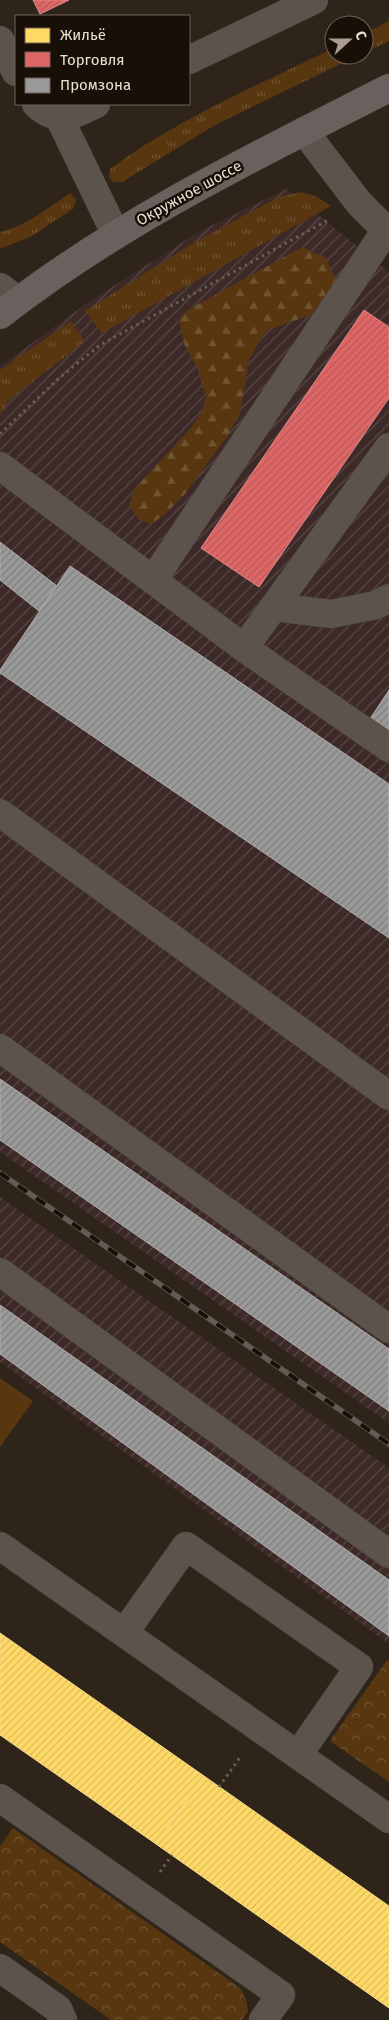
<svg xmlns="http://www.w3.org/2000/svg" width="389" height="2020" viewBox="0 0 389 2020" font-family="'Fira Sans',sans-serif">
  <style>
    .industrial { fill: url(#industrial-furrows) }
    .grass { fill: url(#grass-tufts) }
    .forest { fill: url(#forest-firs) }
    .park { fill: url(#park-crowns) }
    .pitch { fill: #583710 }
    .homes { fill: url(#homes-hatch); stroke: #f9db87 }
    .shops { fill: url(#shops-hatch); stroke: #e48a87 }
    .industry { fill: url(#industry-hatch); stroke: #b2aeaa }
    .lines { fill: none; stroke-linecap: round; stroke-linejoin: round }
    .minor-casing { stroke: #494038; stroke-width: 29 }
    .major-casing { stroke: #494038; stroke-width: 29 }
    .path { stroke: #665f58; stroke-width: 3; stroke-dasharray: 2.5 4; stroke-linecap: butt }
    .minor { stroke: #5c544c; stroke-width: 28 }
    .major { stroke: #6a605d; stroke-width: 28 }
    .rail-casing { stroke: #645b54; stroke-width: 5.5 }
    .rail { stroke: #180f07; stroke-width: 4; stroke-dasharray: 11; stroke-linecap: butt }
    .labels { text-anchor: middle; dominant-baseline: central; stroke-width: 5; stroke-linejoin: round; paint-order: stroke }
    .street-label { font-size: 15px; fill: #ecdfd3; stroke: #180f07 }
  </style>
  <defs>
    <pattern id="industrial-furrows" width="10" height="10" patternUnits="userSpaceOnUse" patternTransform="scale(1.25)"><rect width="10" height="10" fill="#3c2928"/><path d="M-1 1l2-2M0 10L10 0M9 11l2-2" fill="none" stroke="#584846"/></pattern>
    <pattern id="grass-tufts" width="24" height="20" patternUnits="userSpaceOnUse" patternTransform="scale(1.25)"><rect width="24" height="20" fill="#583710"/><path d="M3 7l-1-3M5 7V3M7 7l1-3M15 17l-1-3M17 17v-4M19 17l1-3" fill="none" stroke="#705432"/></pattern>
    <pattern id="forest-firs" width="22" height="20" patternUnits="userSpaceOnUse" patternTransform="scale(1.25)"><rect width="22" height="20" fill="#583710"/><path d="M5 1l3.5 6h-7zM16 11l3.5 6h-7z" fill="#705432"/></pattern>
    <pattern id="park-crowns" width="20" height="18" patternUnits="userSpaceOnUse" patternTransform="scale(1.25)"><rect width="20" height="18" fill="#583710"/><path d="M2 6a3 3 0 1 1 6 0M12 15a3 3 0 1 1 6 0" fill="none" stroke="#705432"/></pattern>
    <pattern id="homes-hatch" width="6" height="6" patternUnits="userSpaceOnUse" patternTransform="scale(1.25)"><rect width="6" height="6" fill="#ffd966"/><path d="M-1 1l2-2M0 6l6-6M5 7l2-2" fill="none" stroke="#dabb5e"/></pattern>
    <pattern id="shops-hatch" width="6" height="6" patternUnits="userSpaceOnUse" patternTransform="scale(1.25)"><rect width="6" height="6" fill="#e06666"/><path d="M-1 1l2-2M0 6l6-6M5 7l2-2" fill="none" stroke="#b25c5a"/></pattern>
    <pattern id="industry-hatch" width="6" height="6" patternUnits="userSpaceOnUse" patternTransform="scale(1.25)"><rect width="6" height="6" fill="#999"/><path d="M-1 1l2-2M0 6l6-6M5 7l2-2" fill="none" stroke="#807f7e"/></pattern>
  </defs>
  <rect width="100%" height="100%" fill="#2e2419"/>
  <!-- industrial -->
  <g class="industrial">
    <path d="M 286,189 L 389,272 L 389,1423 L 0,1152 L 0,366 L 90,301 L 200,231 Z"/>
    <path d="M 0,1197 L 389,1468 L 389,1644 L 0,1362 Z"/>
  </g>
  <!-- grass -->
  <g class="grass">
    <path d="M 389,21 L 389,41 L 364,53 L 364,34 Z"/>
    <path d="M 334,48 L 334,55 L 359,55 L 215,125 L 122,182 L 114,182 L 109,178 L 110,169 C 178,119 258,85 334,48 Z"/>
    <path d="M 301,192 L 316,196 L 331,206 L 102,333 L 85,311 L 195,242 L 279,197 Z"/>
    <path d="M 70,193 L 76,200 L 73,209 L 30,237 L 0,249 L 0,232 C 26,226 48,208 70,193 Z"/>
    <path d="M 71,321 L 85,341 L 8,401 L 0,415 L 0,370 Z"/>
  </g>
  <!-- forest -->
  <path class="forest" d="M 302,247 L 326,258 L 340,290 L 332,307 L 266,331 L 249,359 L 240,414 L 226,438 L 184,495 L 164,515 L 151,524 L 139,520 L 129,505 L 136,487 L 191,428 L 202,412 L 206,396 L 197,367 L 185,346 L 179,319 L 186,311 Z"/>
  <!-- park -->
  <g class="park">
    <path d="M 387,1660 L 389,1661 L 389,1782 L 330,1741 Z"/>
    <path d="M 13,1828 L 240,1988 L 246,1999 L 248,2011 L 242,2020 L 111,2020 L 0,1942 L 0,1846 Z"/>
  </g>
  <!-- pitch -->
  <path class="pitch" d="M 0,1378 L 33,1401 L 0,1447 Z"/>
  <!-- homes -->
  <g class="homes">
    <path d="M 0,1633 L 204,1776 L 156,1844 L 0,1735 Z"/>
    <path d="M 204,1776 L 389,1906 L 389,2008 L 156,1844 Z"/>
  </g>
  <!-- shops -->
  <g class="shops">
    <path d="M 33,0 L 69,0 L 40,14 Z"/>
    <path d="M 364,310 L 389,327 L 389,398 L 259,587 L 201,548 Z"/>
  </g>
  <!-- industry -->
  <g class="industry">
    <path d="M 0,542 L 57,586 L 39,611 L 0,580 Z"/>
    <path d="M 70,566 L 389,784 L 389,938 L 0,673 L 0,670 Z"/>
    <path d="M 389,690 L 389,731 L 370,719 Z"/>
    <path d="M 0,1079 L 389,1349 L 389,1411 L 0,1140 Z"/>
    <path d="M 0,1305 L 389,1580 L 389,1636 L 0,1354 Z"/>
  </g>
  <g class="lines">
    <!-- minor casing -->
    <g class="minor-casing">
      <g id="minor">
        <path d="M 0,40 L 16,72"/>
        <path d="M 189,60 L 314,0"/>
        <path d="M 36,104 C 57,124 73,115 96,104"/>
        <path d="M 59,117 L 116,235"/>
        <path d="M 304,131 L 359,203 L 389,233"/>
        <path d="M 0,287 L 18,301"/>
        <path d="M 0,466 L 244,648 L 389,447"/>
        <path d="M 153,580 L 386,230 L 389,228"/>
        <path d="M 274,607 L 331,614 L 376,605 L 389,598"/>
        <path d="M 244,648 L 389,748"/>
        <path d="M 0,813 L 389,1096"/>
        <path d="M 0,1048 L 389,1329"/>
        <path d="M 0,1272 L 389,1554"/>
        <path d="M 0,1546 L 389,1819"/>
        <path d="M 124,1633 L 186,1546 L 359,1667 L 298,1755"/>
        <path d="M 0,1798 L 281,1995 L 263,2020"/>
        <path d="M 0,1968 L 58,2009 L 63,2020"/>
      </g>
    </g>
    <!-- major casing -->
    <g class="major-casing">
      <path id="major" d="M 0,315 C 119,222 255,156 389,88"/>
    </g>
    <!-- path -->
    <g class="path">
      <path d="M 0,434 L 58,379 L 100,345 L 330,219"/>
      <path d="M 219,1787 L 241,1756"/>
      <path d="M 160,1872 L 172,1855"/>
    </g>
    <!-- minor -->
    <use href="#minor" class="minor"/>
    <!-- major -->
    <use href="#major" class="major"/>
    <!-- rail casing -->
    <g class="rail-casing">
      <path id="rail" d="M 0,1173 L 389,1444"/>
    </g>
    <!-- rail -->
    <use href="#rail" class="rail"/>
  </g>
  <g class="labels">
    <!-- street labels -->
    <g class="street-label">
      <text transform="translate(189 193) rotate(-29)">Окружное шоссе</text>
    </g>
  </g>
  <!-- legend -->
  <rect x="15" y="15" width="175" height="90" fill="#180f07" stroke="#6d6259"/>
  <rect x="25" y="28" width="25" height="15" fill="#ffd966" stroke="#6d6259"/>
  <text x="60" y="40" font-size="15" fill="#ecdfd3">Жильё</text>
  <rect x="25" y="52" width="25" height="15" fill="#e06666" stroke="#6d6259"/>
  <text x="60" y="65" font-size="15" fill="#ecdfd3">Торговля</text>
  <rect x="25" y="78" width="25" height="15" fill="#999999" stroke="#6d6259"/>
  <text x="60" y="90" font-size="15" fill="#ecdfd3">Промзона</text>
  <!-- north arrow -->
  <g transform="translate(349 40) rotate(69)"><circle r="24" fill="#180f07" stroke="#6d6259"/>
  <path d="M0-4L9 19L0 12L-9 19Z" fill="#aa9e92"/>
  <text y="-8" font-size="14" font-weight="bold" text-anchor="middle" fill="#ecdfd3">С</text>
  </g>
</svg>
